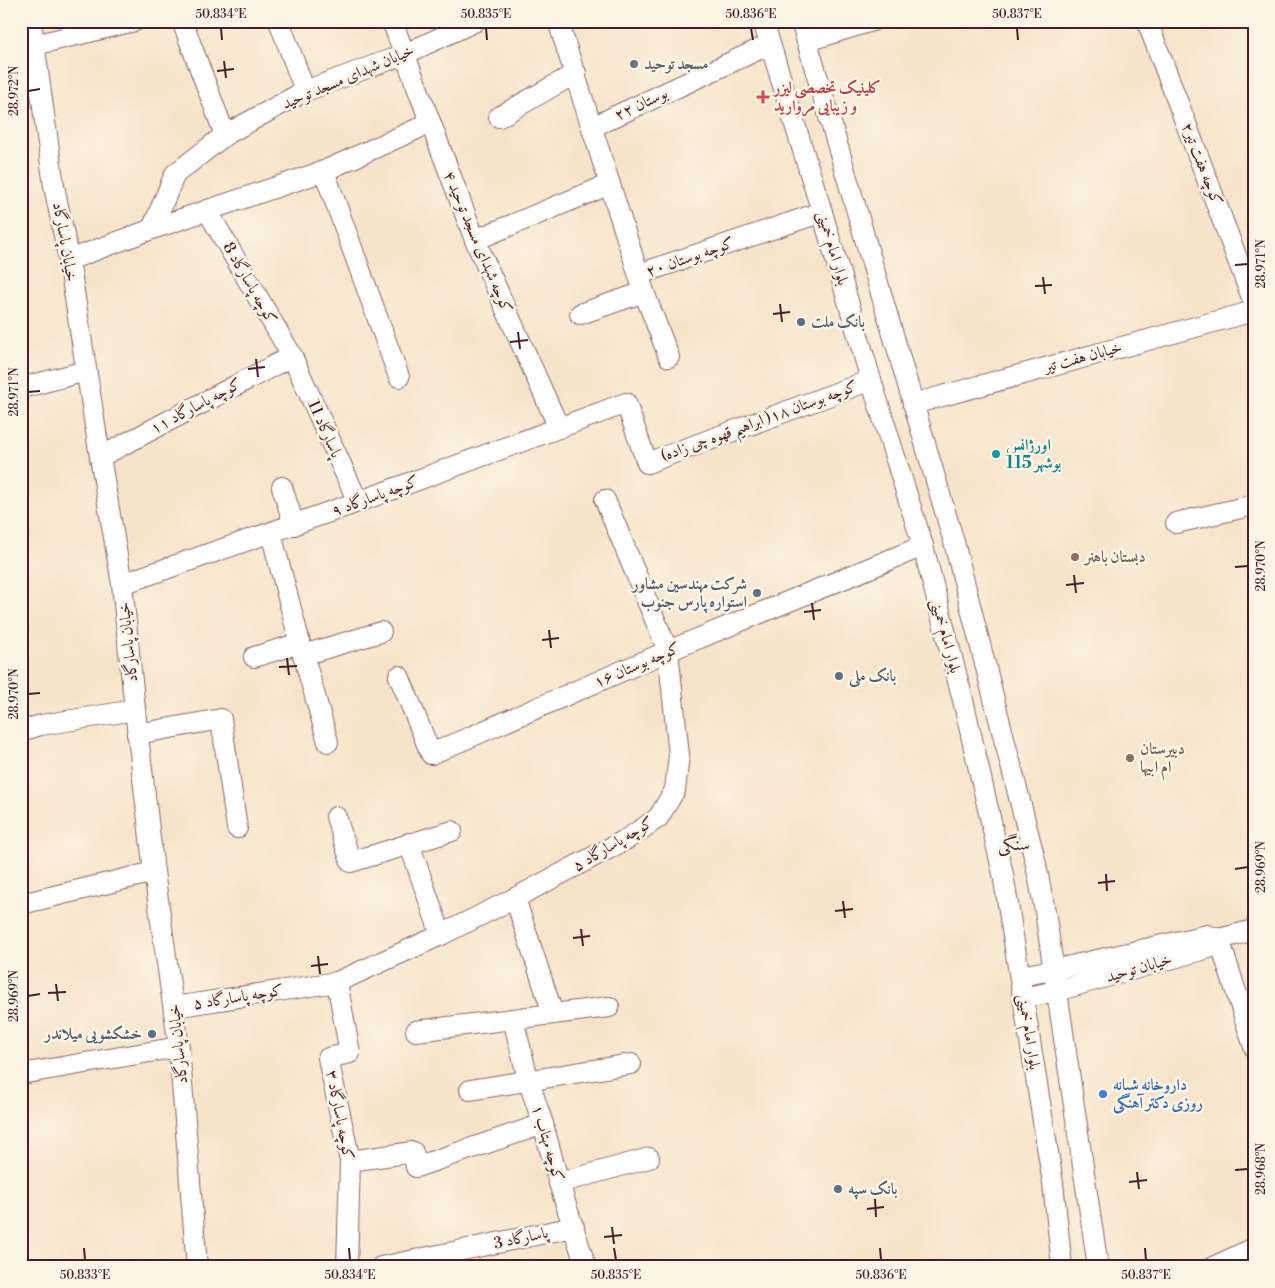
<svg xmlns="http://www.w3.org/2000/svg" width="1275" height="1288" viewBox="0 0 1275 1288" font-family="'Libre Bodoni',Amiri,serif">
  <style>
    .lines { fill: none; stroke-linecap: round; stroke-linejoin: round }
    .minor-casing { stroke: #866463; stroke-width: 22 }
    .minor { stroke: #fff; stroke-width: 20 }
    .ticks { fill: none; stroke: #4a1f2b; stroke-width: 2 }
    .worship-dot { fill: #6b7280; stroke: #fcf5e5; stroke-width: 2 }
    .health-dot { fill: #e0444e; stroke: #fcf5e5; stroke-width: 2 }
    .service-dot { fill: #5c6f8a; stroke: #fcf5e5; stroke-width: 2 }
    .culture-dot { fill: #0f9aa8; stroke: #fcf5e5; stroke-width: 2 }
    .education-dot { fill: #8d6e63; stroke: #fcf5e5; stroke-width: 2 }
    .shop-dot { fill: #3f7fe0; stroke: #fcf5e5; stroke-width: 2 }
    .labels { text-anchor: middle; dominant-baseline: central; stroke-width: 5; stroke-linejoin: round; paint-order: stroke }
    .worship-label { font-size: 16px; font-weight: bold; fill: #5b616d; stroke: #fcf5e5; text-anchor: start }
    .street-label { font-size: 16px; fill: #4a1f2b; stroke: #fcf5e5 }
    .health-label { font-size: 16px; font-weight: bold; fill: #be3a42; stroke: #fcf5e5; text-anchor: start }
    .service-label { font-size: 16px; font-weight: bold; fill: #4e5e75; stroke: #fcf5e5; text-anchor: start }
    .culture-label { font-size: 16px; font-weight: bold; fill: #0d838f; stroke: #fcf5e5; text-anchor: start }
    .education-label { font-size: 16px; font-weight: bold; fill: #785e54; stroke: #fcf5e5; text-anchor: start }
    .shop-label { font-size: 16px; font-weight: bold; fill: #366cbe; stroke: #fcf5e5; text-anchor: start }
    .neighbourhood-label { font-size: 18px; fill: #4a1f2b; stroke: #fcf5e5 }
    .neatline { fill: none; stroke: #4a1f2b; stroke-width: 2 }
    .ticks-label { font-size: 12px; text-anchor: middle; fill: #4a1f2b }
  </style>
  <rect width="100%" height="100%" fill="#fcf5e5"/>
  <filter id="ink" filterUnits="userSpaceOnUse"><feTurbulence type="fractalNoise" baseFrequency=".02" numOctaves="2"/><feDisplacementMap in="SourceGraphic" scale="10" xChannelSelector="R" yChannelSelector="G"/><feConvolveMatrix kernelMatrix="1 2 1 2 8 2 1 2 1" color-interpolation-filters="sRGB"/></filter>
  <filter id="wash" filterUnits="userSpaceOnUse"><feTurbulence type="fractalNoise" baseFrequency=".0096" numOctaves="4" result="noise"/><feDisplacementMap in="SourceGraphic" scale="20" xChannelSelector="R" yChannelSelector="G"/><feGaussianBlur stdDeviation="1.12" result="paint"/><feColorMatrix in="noise" values="0 0 0 0 0 0 0 0 0 0 0 0 0 0 0 0 0 1.4 0 .05"/><feComposite in="paint" operator="in"/></filter>
  <g filter="url(#wash)">
    <rect width="100%" height="100%" fill="#f6e4ca"/>
  </g>
  <g filter="url(#ink)">
    <g class="lines">
      <!-- minor casing -->
      <g class="minor-casing">
        <g id="minor">
          <path d="M 31,21 L 54,186 L 69,260 L 100,457 L 122,584 L 135,710 L 154,872 L 179,1047 L 197,1267"/>
          <path d="M 182,21 L 225,135"/>
          <path d="M 279,21 L 305,91"/>
          <path d="M 392,21 L 475,240 L 559,428"/>
          <path d="M 558,21 L 644,292 L 669,357"/>
          <path d="M 763,21 L 822,212 L 871,380 L 923,546 L 963,700 L 1003,874 L 1053,1183 L 1062,1267"/>
          <path d="M 801,21 L 954,542 L 1035,860 L 1045,911 L 1098,1267"/>
          <path d="M 1147,21 L 1254,303"/>
          <path d="M 807,41 L 872,21"/>
          <path d="M 34,45 L 135,21"/>
          <path d="M 499,117 L 576,73"/>
          <path d="M 592,127 L 770,44"/>
          <path d="M 324,171 L 399,377"/>
          <path d="M 207,210 L 292,356 L 358,502"/>
          <path d="M 152,229 L 175,174 L 225,135 L 305,91 L 405,54 L 476,21"/>
          <path d="M 475,240 L 610,184"/>
          <path d="M 69,260 L 152,229 L 324,171 L 430,123"/>
          <path d="M 639,274 L 822,212"/>
          <path d="M 580,314 L 644,292"/>
          <path d="M 21,388 L 86,371"/>
          <path d="M 913,404 L 1254,311"/>
          <path d="M 100,457 L 292,356"/>
          <path d="M 282,487 L 294,525"/>
          <path d="M 1176,523 L 1254,505"/>
          <path d="M 271,533 L 300,643 L 328,742"/>
          <path d="M 122,584 L 358,502 L 626,403 L 647,463 L 871,380"/>
          <path d="M 303,655 L 381,632"/>
          <path d="M 254,657 L 300,643"/>
          <path d="M 399,676 L 431,754 L 668,651 L 923,546"/>
          <path d="M 21,731 L 41,725 L 135,710"/>
          <path d="M 137,734 L 221,719 L 237,828"/>
          <path d="M 336,817 L 351,862 L 452,831"/>
          <path d="M 409,843 L 441,935"/>
          <path d="M 515,898 L 553,1014"/>
          <path d="M 21,904 L 154,872"/>
          <path d="M 1219,939 L 1254,1047"/>
          <path d="M 1020,976 L 1053,970 L 1207,935 L 1217,938"/>
          <path d="M 337,982 L 350,1053 L 328,1058 L 350,1161 L 347,1267"/>
          <path d="M 1023,998 L 1056,991 L 1209,948 L 1219,939 L 1254,930"/>
          <path d="M 174,1007 L 337,982 L 441,935 L 515,898 L 627,839 L 658,818 L 675,790 L 679,755 L 668,651 L 605,500"/>
          <path d="M 513,1019 L 528,1079 L 543,1124 L 559,1183 L 586,1267"/>
          <path d="M 416,1031 L 609,1007"/>
          <path d="M 21,1074 L 179,1047"/>
          <path d="M 470,1090 L 631,1064"/>
          <path d="M 350,1161 L 413,1152 L 416,1167 L 543,1124"/>
          <path d="M 559,1183 L 649,1158"/>
          <path d="M 381,1267 L 574,1227"/>
          <path d="M 1213,1267 L 1254,1248"/>
        </g>
      </g>
      <!-- minor -->
      <use href="#minor" class="minor"/>
    </g>
  </g>
  <!-- ticks -->
  <path class="ticks" d="M 221,28 L 222,40M 486,28 L 487,40M 751,28 L 753,40M 1017,28 L 1018,40M 224,61 L 226,78M 217,71 L 234,69M 28,91 L 40,89M 1235,265 L 1248,264M 1043,277 L 1045,294M 1035,286 L 1052,285M 780,304 L 782,322M 773,314 L 790,312M 518,332 L 520,349M 510,342 L 528,340M 256,359 L 258,377M 248,369 L 265,367M 28,392 L 40,391M 1235,567 L 1248,566M 1074,575 L 1076,593M 1066,585 L 1084,583M 812,603 L 814,620M 804,612 L 821,610M 549,630 L 551,648M 542,640 L 559,638M 287,658 L 289,675M 279,667 L 297,666M 28,694 L 40,693M 1235,869 L 1248,867M 1106,874 L 1107,891M 1098,883 L 1115,881M 843,901 L 845,918M 835,911 L 853,909M 581,929 L 583,946M 573,938 L 590,936M 318,956 L 320,974M 311,966 L 328,964M 56,984 L 58,1001M 48,993 L 66,992M 28,996 L 40,994M 1235,1170 L 1248,1169M 1137,1172 L 1139,1189M 1129,1182 L 1147,1180M 875,1199 L 876,1217M 867,1209 L 884,1207M 612,1227 L 614,1244M 604,1237 L 622,1235M 84,1248 L 85,1260M 349,1248 L 350,1260M 614,1248 L 616,1260M 880,1248 L 881,1260M 1145,1248 L 1146,1260"/>
  <!-- markers -->
  <circle class="worship-dot" cx="634" cy="64" r="5"/>
  <path class="health-dot" d="M760.5 89.5h5v5h5v5h-5v5h-5v-5h-5v-5h5z"/>
  <g class="service-dot">
    <circle cx="801" cy="322" r="5"/>
    <circle cx="757" cy="593" r="5"/>
    <circle cx="839" cy="676" r="5"/>
    <circle cx="152" cy="1034" r="5"/>
    <circle cx="838" cy="1189" r="5"/>
  </g>
  <circle class="culture-dot" cx="996" cy="454" r="5"/>
  <g class="education-dot">
    <circle cx="1075" cy="557" r="5"/>
    <circle cx="1130" cy="758" r="5"/>
  </g>
  <circle class="shop-dot" cx="1103" cy="1094" r="5"/>
  <g class="labels">
    <!-- worship labels -->
    <g class="worship-label">
      <text x="644" y="64">مسجد توحید</text>
    </g>
    <!-- street labels -->
    <g class="street-label">
      <text transform="translate(348 77) rotate(-23)">خیابان شهدای مسجد توحید</text>
      <text transform="translate(641 104) rotate(-25)">بوستان ۲۲</text>
      <text transform="translate(1202 164) rotate(69)">کوچه هفت تیر۲</text>
      <text transform="translate(65 242) rotate(80)">خیابان پاسارگاد</text>
      <text transform="translate(478 242) rotate(67)">کوچه شهدای مسجد توحید ۴</text>
      <text transform="translate(833 248) rotate(74)">بلوار امام خمینی</text>
      <text transform="translate(690 257) rotate(-19)">کوچه بوستان ۲۰</text>
      <text transform="translate(250 283) rotate(60)">کوچه پاسارگاد 8</text>
      <text transform="translate(1083 357) rotate(-15)">خیابان هفت تیر</text>
      <text transform="translate(196 406) rotate(-28)">کوچه پاسارگاد ۱۱</text>
      <text transform="translate(759 421) rotate(-20)">کوچه بوستان ۱۸( ابراهیم قهوه چی زاده)</text>
      <text transform="translate(325 429) rotate(66)">پاسارگاد 11</text>
      <text transform="translate(375 496) rotate(-20)">کوچه پاسارگاد ۹</text>
      <text transform="translate(946 636) rotate(75)">بلوار امام خمینی</text>
      <text transform="translate(128 642) rotate(-96)">خیابان پاسارگاد</text>
      <text transform="translate(637 665) rotate(-23)">کوچه بوستان ۱۶</text>
      <text transform="translate(613 844) rotate(-31)">کوچه پاسارگاد ۵</text>
      <text transform="translate(1139 968) rotate(-16)">خیابان توحید</text>
      <text transform="translate(238 997) rotate(-9)">کوچه پاسارگاد ۵</text>
      <text transform="translate(1029 1032) rotate(81)">بلوار امام خمینی</text>
      <text transform="translate(178 1044) rotate(-96)">خیابان پاسارگاد</text>
      <text transform="translate(340 1115) rotate(79)">کوچه پاسارگاد ۳</text>
      <text transform="translate(548 1143) rotate(74)">کوچه مهتاب ۱</text>
      <text transform="translate(521 1238) rotate(-12)">پاسارگاد 3</text>
    </g>
    <!-- health labels -->
    <g class="health-label">
      <text x="774" y="88">کلینیک تخصصی لیزر<tspan x="774" dy="18">و زیبایی مروارید</tspan></text>
    </g>
    <!-- service labels -->
    <g class="service-label">
      <text x="811" y="322">بانک ملت</text>
      <text x="747" y="584" text-anchor="end">شرکت مهندسین مشاور<tspan x="747" dy="18">استواره پارس جنوب</tspan></text>
      <text x="849" y="676">بانک ملی</text>
      <text x="142" y="1034" text-anchor="end">خشکشویی میلاندر</text>
      <text x="848" y="1189">بانک سپه</text>
    </g>
    <!-- culture labels -->
    <g class="culture-label">
      <text x="1006" y="445">اورژانس<tspan x="1006" dy="18">115 بوشهر</tspan></text>
    </g>
    <!-- education labels -->
    <g class="education-label">
      <text x="1085" y="557">دبستان باهنر</text>
      <text x="1140" y="749">دبیرستان<tspan x="1140" dy="18">ام ابیها</tspan></text>
    </g>
    <!-- shop labels -->
    <g class="shop-label">
      <text x="1113" y="1085">داروخانه شبانه<tspan x="1113" dy="18">روزی دکتر آهنگی</tspan></text>
    </g>
    <!-- neighbourhood labels -->
    <g class="neighbourhood-label">
      <text x="1014" y="844">سنگی</text>
    </g>
  </g>
  <!-- margin -->
  <rect width="1275" height="1288" fill="none" stroke="#fcf5e5" stroke-width="55"/>
  <rect x="28" y="28" width="1220" height="1232" class="neatline"/>
  <g class="ticks-label">
    <text x="221" y="18">50.834°E</text>
    <text x="486" y="18">50.835°E</text>
    <text x="751" y="18">50.836°E</text>
    <text x="1017" y="18">50.837°E</text>
    <text transform="translate(14 91) rotate(-90)" y="4">28.972°N</text>
    <text transform="translate(1261 264) rotate(-90)" y="4">28.971°N</text>
    <text transform="translate(14 392) rotate(-90)" y="4">28.971°N</text>
    <text transform="translate(1261 566) rotate(-90)" y="4">28.970°N</text>
    <text transform="translate(14 694) rotate(-90)" y="4">28.970°N</text>
    <text transform="translate(1261 867) rotate(-90)" y="4">28.969°N</text>
    <text transform="translate(14 996) rotate(-90)" y="4">28.969°N</text>
    <text transform="translate(1261 1169) rotate(-90)" y="4">28.968°N</text>
    <text x="85" y="1279">50.833°E</text>
    <text x="350" y="1279">50.834°E</text>
    <text x="616" y="1279">50.835°E</text>
    <text x="881" y="1279">50.836°E</text>
    <text x="1146" y="1279">50.837°E</text>
  </g>
</svg>
